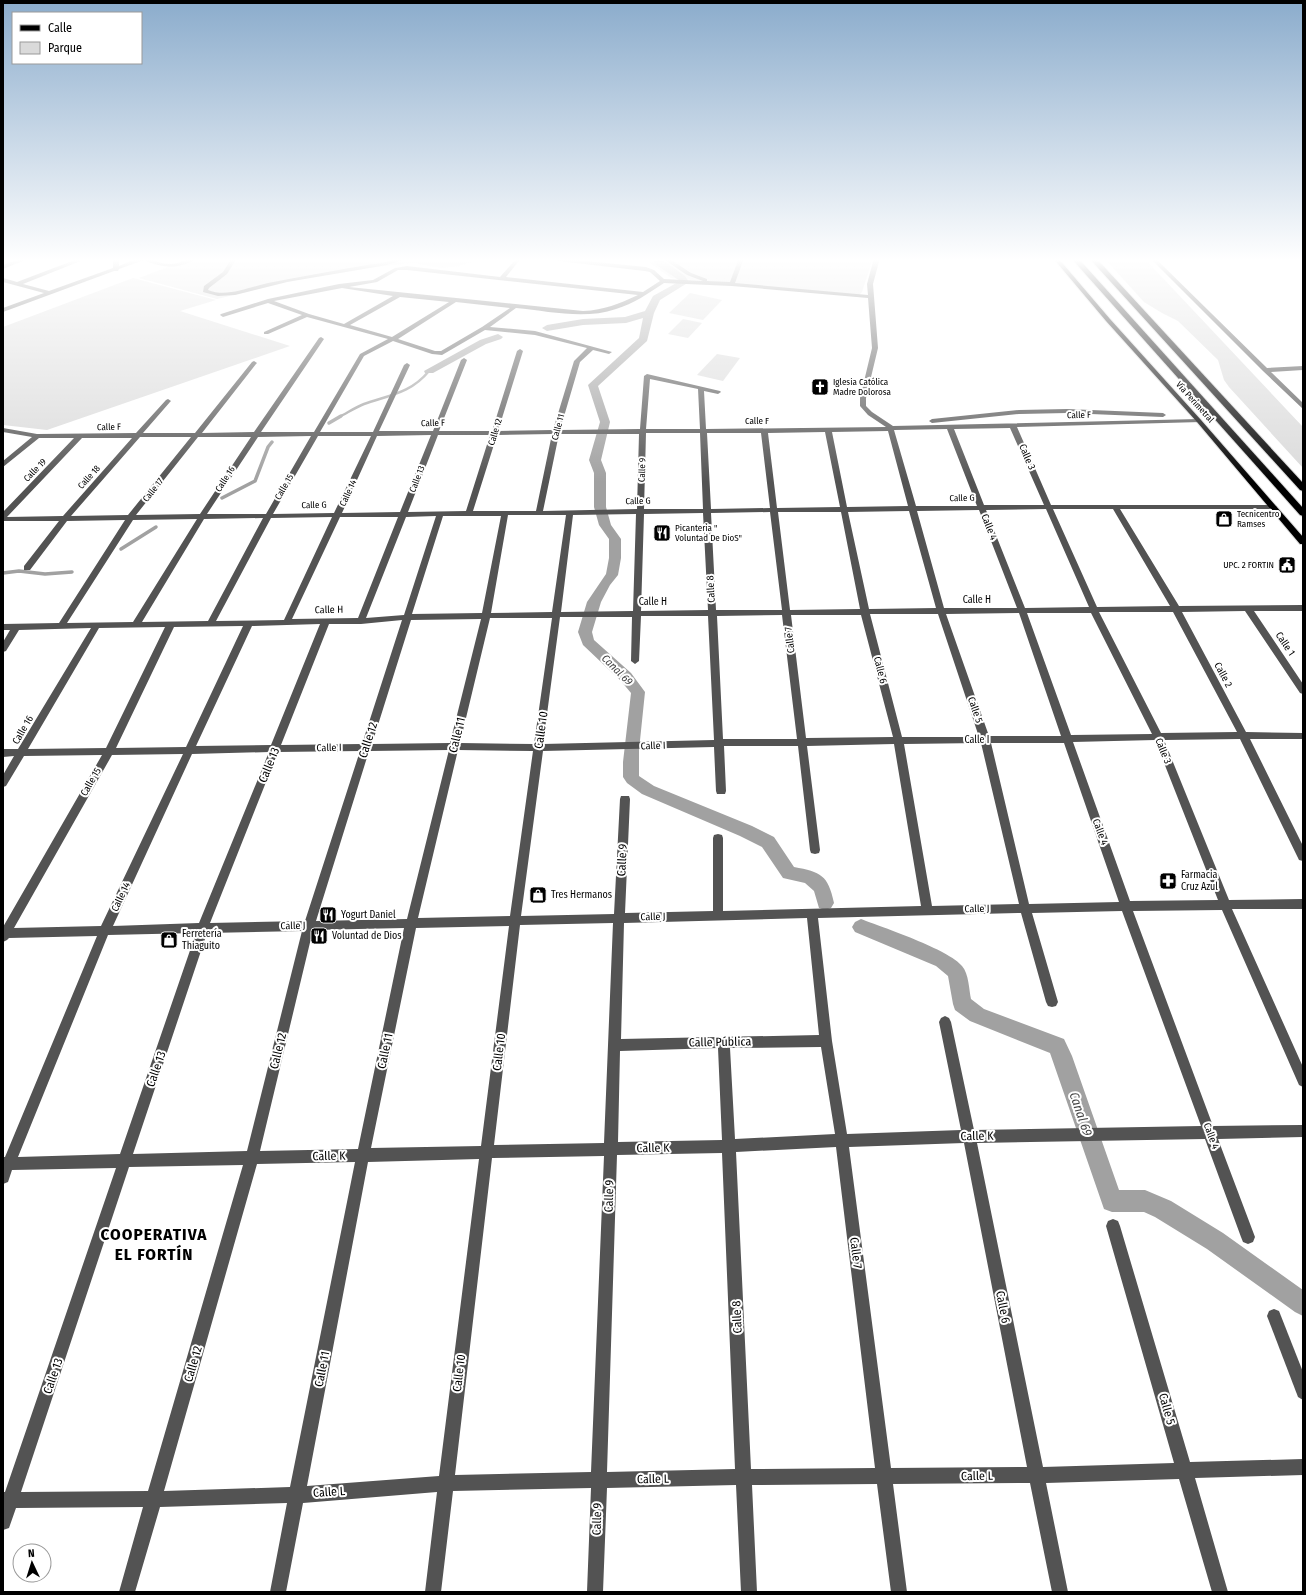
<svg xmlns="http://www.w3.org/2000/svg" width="1306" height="1595" viewBox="0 0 1306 1595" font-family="'Fira Sans Condensed',sans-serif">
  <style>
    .green { fill: #dadada }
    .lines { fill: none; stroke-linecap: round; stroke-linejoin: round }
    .stream-far1 { stroke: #a1a1a1; stroke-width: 2.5 }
    .stream { stroke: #a1a1a1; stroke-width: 3.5 }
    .canal { fill: #a1a1a1; fill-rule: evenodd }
    .major-casing { stroke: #dbdbdb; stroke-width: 2 }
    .highway-casing { stroke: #dbdbdb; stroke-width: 2 }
    .minor { fill: #535353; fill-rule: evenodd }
    .major { fill: #000; fill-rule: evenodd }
    .highway { fill: #000; fill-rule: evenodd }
    .labels { text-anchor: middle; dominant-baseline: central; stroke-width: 4; stroke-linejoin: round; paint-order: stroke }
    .far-poi-label { font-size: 9px; fill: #000; stroke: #fff; text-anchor: start }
    .far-street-label { font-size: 9px; fill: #000; stroke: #fff }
    .street-label { font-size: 10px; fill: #000; stroke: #fff }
    .poi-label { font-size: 10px; fill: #000; stroke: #fff; text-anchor: start }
    .water-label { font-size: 11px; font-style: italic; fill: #424242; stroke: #fff }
    .near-street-label { font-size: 12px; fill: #000; stroke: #fff }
    .near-water-label { font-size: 13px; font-style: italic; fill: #424242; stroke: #fff }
    .near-district-label { font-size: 17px; font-weight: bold; letter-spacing: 1px; fill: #000; stroke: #fff }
  </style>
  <rect width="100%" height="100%" fill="#fff"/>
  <!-- green -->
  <g class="green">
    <path d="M 191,258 L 486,258 L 459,266 L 441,268 L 413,263 L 366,268 L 295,280 L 217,299 L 139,278 Z"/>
    <path d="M 643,258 L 868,258 L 872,261 L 862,292 L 859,295 L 671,278 Z"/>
    <path d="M 1104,258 L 1144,258 L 1303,427 L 1303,468 L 1229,387 L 1224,380 L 1218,360 L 1178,321 L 1162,313 L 1144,302 Z"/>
    <path d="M 133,278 L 216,300 L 180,311 L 290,346 L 47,430 L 3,425 L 3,327 Z"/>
    <path d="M 690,293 L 722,300 L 703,320 L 669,313 Z"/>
    <path d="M 683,319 L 702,323 L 688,338 L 668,334 Z"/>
    <path d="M 717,354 L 740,358 L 723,381 L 697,375 Z"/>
  </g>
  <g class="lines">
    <!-- stream-far1 -->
    <path class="stream-far1" d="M 339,417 C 347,413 356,407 364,404 C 390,395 411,393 429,371"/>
    <!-- stream -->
    <g class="stream">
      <path d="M 329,423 L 341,416"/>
      <path d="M 222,498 L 255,481 L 268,447 L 272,442"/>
      <path d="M 121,549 L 156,527"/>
      <path d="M 3,573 L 19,571 L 45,574 L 72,572"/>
    </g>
    <!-- canal -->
    <g class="canal">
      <path d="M 652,258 L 660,258 L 685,276 L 689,282 L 660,300 L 654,313 L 647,341 L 598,386 L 610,422 L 601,460 L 606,473 L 606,507 L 611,525 L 621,539 L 621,558 L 618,575 L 610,585 L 601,602 L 592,632 L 594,640 L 631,673 L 645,692 L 639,750 L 639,776 L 654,786 L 752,826 L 774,837 L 794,867 C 821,872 828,875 834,903 L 831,908 L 825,910 L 819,908 L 814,891 L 805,883 L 783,878 L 762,847 L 740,836 L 642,794 L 627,783 L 623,777 L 623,762 L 631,693 L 621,681 L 583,645 L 578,632 L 587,602 L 606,574 L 609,558 L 609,539 L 599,525 L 594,507 L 594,473 L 589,460 L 600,422 L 588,385 L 639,338 L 643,318 L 626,323 L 583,325 L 547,331 L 542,328 L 547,325 L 583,319 L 625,317 L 645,311 L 653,296 L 680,281 L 655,264 Z"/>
      <path d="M 498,334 L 503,337 L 501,339 L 486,344 L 433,373 L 425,373 L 424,371 L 480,340 Z"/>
      <path d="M 861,919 C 882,927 950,950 962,966 C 969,974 969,990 971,999 L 984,1009 L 1064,1039 L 1072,1056 L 1119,1190 L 1145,1190 L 1171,1201 L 1223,1233 L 1303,1290 L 1303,1316 L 1295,1312 L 1207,1249 L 1155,1217 L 1144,1212 L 1112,1212 L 1104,1209 L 1050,1053 L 970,1021 L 955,1010 L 953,1004 L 948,976 L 936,966 L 855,932 L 852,927 L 855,922 Z"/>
    </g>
    <!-- major casing -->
    <g class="major-casing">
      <path id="major" d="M 1053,258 L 1058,258 L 1110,319 L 1201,420 L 1303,537 L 1303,544 L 1300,544 L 1197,422 L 1106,321 Z"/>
    </g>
    <!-- highway casing -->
    <g class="highway-casing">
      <g id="highway">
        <path d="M 1071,258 L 1078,258 L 1303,508 L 1303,516 L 1300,515 Z"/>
        <path d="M 1089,258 L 1096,258 L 1303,483 L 1303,491 L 1300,490 Z"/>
      </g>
    </g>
    <!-- minor -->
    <g class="minor">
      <path d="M 22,258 L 30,258 L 3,269 L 3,265 Z"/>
      <path d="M 80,258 L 88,258 L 23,284 L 49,291 L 113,268 L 113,258 L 119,258 L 119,266 C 128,262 139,256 149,259 C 157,261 162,264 171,264 C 180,263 188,258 198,258 C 181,269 162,269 144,260 L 119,269 L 118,271 L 114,271 L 3,312 L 3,308 L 44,293 L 3,282 L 3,278 L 17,282 Z"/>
      <path d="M 232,258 L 237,258 L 227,274 L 209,288 L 208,290 C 227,298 249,287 268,283 C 303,276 338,270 373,264 C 385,263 397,258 409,258 L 387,265 L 287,282 L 235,295 L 218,296 L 203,292 L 204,286 L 223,272 Z"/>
      <path d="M 517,258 L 524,258 L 518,262 L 506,277 L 643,292 L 660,281 L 650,272 L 645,271 L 533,258 L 555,258 L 646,267 L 654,270 L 664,279 L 703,281 L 687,275 L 662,258 L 668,258 L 691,273 L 707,279 L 707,281 L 730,282 L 739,258 L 744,258 L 735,283 L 868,295 L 867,284 L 874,258 L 880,258 L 873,284 L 878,348 L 866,398 L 866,406 L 872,412 L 893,426 L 1199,419 L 1201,420 L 1201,422 L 1017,427 L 1051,505 L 1273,505 L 1277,507 L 1273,509 L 1120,509 L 1179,606 L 1303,605 L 1303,611 L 1254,611 L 1303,684 L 1303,694 L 1300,693 L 1245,611 L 1182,612 L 1246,732 L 1303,733 L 1303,739 L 1250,739 L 1303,846 L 1303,861 L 1299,860 L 1240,739 L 1164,740 L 1229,900 L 1303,899 L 1303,909 L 1232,909 L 1303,1067 L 1303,1087 L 1299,1085 L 1222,910 L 1133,911 L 1213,1126 L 1303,1125 L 1303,1137 L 1218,1139 L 1255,1237 L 1253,1242 L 1248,1244 L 1243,1242 L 1241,1237 L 1205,1139 L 977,1143 L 1043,1467 L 1174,1463 L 1106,1226 L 1108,1221 L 1113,1219 L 1118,1221 L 1120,1226 L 1190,1462 L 1303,1459 L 1303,1475 L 1195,1478 L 1228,1592 L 1212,1592 L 1179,1479 L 1046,1483 L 1068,1592 L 1052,1592 L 1030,1483 L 893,1484 L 907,1592 L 891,1592 L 877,1484 L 752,1485 L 757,1592 L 741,1592 L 736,1485 L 607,1488 L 603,1592 L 587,1592 L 591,1488 L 453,1491 L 441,1592 L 425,1592 L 437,1492 L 303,1503 L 286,1592 L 270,1592 L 287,1503 L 160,1507 L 135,1592 L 119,1592 L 143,1507 L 16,1508 L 9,1528 L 3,1530 L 3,1492 L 5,1492 L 116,1168 L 12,1170 L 8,1182 L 3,1184 L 3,1157 L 5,1157 L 97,936 L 9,938 L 7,940 L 3,942 L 3,927 L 102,755 L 24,756 L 6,786 L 3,787 L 3,775 L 14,756 L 3,757 L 3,749 L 18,749 L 91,628 L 19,630 L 6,651 L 3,652 L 3,642 L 10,630 L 3,630 L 3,624 L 59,623 L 125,520 L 67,521 L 30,570 L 24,570 L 24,566 L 59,521 L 3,521 L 3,512 L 74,438 L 39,438 L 3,467 L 3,461 L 32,437 L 3,432 L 3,428 L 37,434 L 136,433 L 166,400 L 168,399 L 171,401 L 170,402 L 143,433 L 195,433 L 252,362 L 254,361 L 257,363 L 256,364 L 202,433 L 254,432 L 319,338 L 321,337 L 324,339 L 261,432 L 314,432 L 360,354 L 388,339 L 307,317 L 268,334 L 264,334 L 264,332 L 302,315 L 268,303 L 223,317 L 220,315 L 221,314 L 268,299 L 339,284 L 373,280 L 395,268 L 407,266 L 500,277 ZM 398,270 L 407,270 L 638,295 C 618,304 605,310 583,311 L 349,287 L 377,282 ZM 664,283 L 732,286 L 868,298 L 872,348 L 860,398 L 860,406 L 868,415 L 886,427 L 706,429 L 704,391 L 718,394 L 721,392 L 720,391 L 647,374 L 644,376 L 640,429 L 560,430 L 580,362 L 593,350 L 609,354 L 612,352 L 535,331 L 490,327 L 516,308 C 549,311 584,320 616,309 C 633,304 649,293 664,283 ZM 342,288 L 393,296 L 344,324 L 309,314 L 274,301 ZM 400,297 L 449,302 L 392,337 L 350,325 ZM 456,302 L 510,308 L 482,327 L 441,351 L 435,351 L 398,339 ZM 485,330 L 535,335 L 587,348 L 574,361 L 553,430 L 498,431 L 523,351 L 520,349 L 517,351 L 492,431 L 439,431 L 467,360 L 464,358 L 461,360 L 433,431 L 379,431 L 410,365 L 407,363 L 404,365 L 373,432 L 320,432 L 364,356 L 393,341 L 432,354 L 442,355 ZM 650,379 L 698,389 L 700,429 L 646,429 ZM 1010,428 L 1044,505 L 984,505 L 954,429 ZM 947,429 L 977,506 L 916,506 L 894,430 ZM 888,431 L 908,506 L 847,507 L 832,432 ZM 825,432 L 840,507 L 777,508 L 768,433 ZM 646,433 L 700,433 L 703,509 L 644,509 ZM 707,433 L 761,433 L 770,508 L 711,509 ZM 552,434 L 536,511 L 473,511 L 497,435 ZM 559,434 L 639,434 L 637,509 L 543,511 ZM 431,435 L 400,512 L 342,513 L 377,436 ZM 438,435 L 490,435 L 466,511 L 408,512 ZM 311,436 L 266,514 L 207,514 L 258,437 ZM 318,436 L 371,436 L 334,513 L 273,514 ZM 140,437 L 191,437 L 128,515 L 71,516 ZM 198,437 L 251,437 L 200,514 L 136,515 ZM 82,438 L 132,438 L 63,516 L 7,517 ZM 1046,509 L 1089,607 L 1025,608 L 986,510 ZM 1053,509 L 1113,509 L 1170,606 L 1097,607 ZM 979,510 L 1017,608 L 944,608 L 917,511 ZM 909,511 L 936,608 L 869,609 L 848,512 ZM 770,512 L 782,610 L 716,610 L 711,513 ZM 778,512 L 841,512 L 860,609 L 790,610 ZM 703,513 L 708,610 L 641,611 L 644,514 ZM 636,514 L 633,611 L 561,612 L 573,515 ZM 508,515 L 566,515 L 552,612 L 491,613 ZM 436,516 L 404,615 L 366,618 L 406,517 ZM 443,516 L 501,516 L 482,613 L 412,614 ZM 332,517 L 284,620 L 216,621 L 271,518 ZM 340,517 L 398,517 L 358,618 L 292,619 ZM 263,518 L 208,621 L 142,622 L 204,519 ZM 197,519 L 133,622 L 67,623 L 133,520 ZM 1099,612 L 1173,612 L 1237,732 L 1161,733 ZM 1019,613 L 1061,736 L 989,736 L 946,614 ZM 1027,613 L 1091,613 L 1152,734 L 1071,735 ZM 870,614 L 938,614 L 979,737 L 902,737 ZM 782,615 L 797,739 L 723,739 L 717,616 ZM 791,615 L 861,615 L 893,737 L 806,738 ZM 641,616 L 708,616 L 714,740 L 543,744 L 560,617 L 632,617 L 631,661 L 635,664 L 639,661 ZM 490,618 L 552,618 L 534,744 L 460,743 ZM 481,619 L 450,743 L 372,744 L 411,620 ZM 402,620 L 362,744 L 281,745 L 329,624 L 361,624 ZM 320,624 L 271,745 L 196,746 L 252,626 ZM 243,626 L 186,747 L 116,748 L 174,627 ZM 165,627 L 106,748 L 28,749 L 99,628 ZM 1155,740 L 1218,900 L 1130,901 L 1073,742 ZM 981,743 L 1019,904 L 932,906 L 904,744 ZM 991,743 L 1064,743 L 1119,902 L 1029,904 ZM 894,744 L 921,906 L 723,911 L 723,838 L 722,835 L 718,834 L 714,835 L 713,838 L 713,911 L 625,913 L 630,799 L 629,796 L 621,796 L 620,799 L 614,914 L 521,916 L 543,751 L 714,747 L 716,791 L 717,794 L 725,794 L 726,791 L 724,746 L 798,746 L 810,850 L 811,853 L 815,854 L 819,853 L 820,850 L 807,746 ZM 449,750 L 407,919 L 316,921 L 369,751 ZM 458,750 L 533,751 L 510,916 L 418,918 ZM 360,751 L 305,921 L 210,923 L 278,752 ZM 269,752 L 199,923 L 113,926 L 192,754 ZM 183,754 L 101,926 L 14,928 L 112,755 ZM 1122,911 L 1201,1126 L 974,1130 L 951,1022 L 949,1018 L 945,1016 L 941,1018 L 939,1022 L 961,1130 L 847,1134 L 832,1041 L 818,918 L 1021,913 L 1046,1002 L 1048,1006 L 1052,1007 L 1056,1006 L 1058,1002 L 1032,913 ZM 807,918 L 819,1035 L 621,1039 L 624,923 ZM 613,923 L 604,1143 L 494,1145 L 520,925 ZM 509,926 L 481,1146 L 371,1148 L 416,928 ZM 404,928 L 358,1149 L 260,1151 L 313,930 ZM 302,931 L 247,1151 L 133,1154 L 207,933 ZM 196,933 L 120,1154 L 18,1157 L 108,935 ZM 821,1047 L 835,1134 L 735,1139 L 730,1048 ZM 718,1048 L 722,1140 L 618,1142 L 620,1051 ZM 964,1143 L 1027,1467 L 891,1468 L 849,1147 ZM 836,1147 L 875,1468 L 751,1469 L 736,1152 ZM 722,1153 L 735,1469 L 607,1472 L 617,1155 ZM 604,1156 L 591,1472 L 455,1475 L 492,1158 ZM 479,1159 L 439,1476 L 307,1486 L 368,1162 ZM 355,1162 L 290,1487 L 164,1491 L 257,1164 ZM 243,1165 L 148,1491 L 21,1492 L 129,1167 Z"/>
      <path d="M 1150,258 L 1155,258 L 1267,368 L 1303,366 L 1303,370 L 1271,372 L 1303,403 L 1303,409 L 1263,371 Z"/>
      <path d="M 1067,409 L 1163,413 L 1166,415 L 1163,417 L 1067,413 L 1019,414 L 932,423 L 929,421 L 932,419 L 1019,410 Z"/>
      <path d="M 1274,1309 L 1279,1311 L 1303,1372 L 1303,1400 L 1298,1397 L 1267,1316 L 1269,1311 Z"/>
    </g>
    <!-- major -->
    <use href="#major" class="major"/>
    <!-- highway -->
    <use href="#highway" class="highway"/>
  </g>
  <!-- sky -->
  <linearGradient id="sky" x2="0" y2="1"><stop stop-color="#8baccc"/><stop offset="0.54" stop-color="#fff"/><stop offset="1" stop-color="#fff" stop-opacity="0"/></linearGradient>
  <rect width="1306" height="482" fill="url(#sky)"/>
  <!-- icons -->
  <defs>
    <g id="church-square" transform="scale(0.9)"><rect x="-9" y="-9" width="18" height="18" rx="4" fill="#000" stroke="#fff"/><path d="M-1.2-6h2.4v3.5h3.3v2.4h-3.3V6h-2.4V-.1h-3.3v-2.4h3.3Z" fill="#fff"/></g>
    <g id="shop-square" transform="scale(0.9)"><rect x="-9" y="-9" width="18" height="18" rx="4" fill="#000" stroke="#fff"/><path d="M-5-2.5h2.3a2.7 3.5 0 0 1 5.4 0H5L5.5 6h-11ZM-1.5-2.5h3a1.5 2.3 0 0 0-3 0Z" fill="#fff"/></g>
    <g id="restaurant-square" transform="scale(0.9)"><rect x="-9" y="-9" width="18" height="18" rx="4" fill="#000" stroke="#fff"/><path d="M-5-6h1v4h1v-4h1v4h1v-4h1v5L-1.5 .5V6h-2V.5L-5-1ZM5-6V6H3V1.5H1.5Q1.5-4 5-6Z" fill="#fff"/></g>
    <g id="civic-square" transform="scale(0.9)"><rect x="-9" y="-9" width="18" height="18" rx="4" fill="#000" stroke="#fff"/><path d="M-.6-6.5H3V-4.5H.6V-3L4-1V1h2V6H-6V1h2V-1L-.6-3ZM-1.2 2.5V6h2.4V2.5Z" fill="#fff"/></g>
    <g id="pharmacy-square" transform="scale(0.9)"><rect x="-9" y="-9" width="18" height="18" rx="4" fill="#000" stroke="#fff"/><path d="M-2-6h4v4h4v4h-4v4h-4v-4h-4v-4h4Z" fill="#fff"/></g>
  </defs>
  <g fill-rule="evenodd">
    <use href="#church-square" x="820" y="387"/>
    <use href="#shop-square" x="1224" y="519"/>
    <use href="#restaurant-square" x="662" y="533"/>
    <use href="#civic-square" x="1287" y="565"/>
    <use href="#pharmacy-square" x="1168" y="881"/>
    <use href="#shop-square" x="538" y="895"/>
    <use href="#restaurant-square" x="328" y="915"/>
    <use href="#restaurant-square" x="319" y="936"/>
    <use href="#shop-square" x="169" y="940"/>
  </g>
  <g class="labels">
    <!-- far-poi labels -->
    <g class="far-poi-label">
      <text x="833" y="382">Iglesia Católica<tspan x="833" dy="10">Madre Dolorosa</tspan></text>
      <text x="1237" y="514">Tecnicentro<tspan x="1237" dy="10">Ramses</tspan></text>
      <text x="675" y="528">Picanteria "<tspan x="675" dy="10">Voluntad De DioS"</tspan></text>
      <text x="1274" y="565" text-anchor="end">UPC. 2 FORTIN</text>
    </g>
    <!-- far-street labels -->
    <g class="far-street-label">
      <text transform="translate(1195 402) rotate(48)">Vía Perimetral</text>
      <text transform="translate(1079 415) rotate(-1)">Calle F</text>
      <text x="757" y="421">Calle F</text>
      <text transform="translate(433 423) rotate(-1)">Calle F</text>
      <text transform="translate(109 427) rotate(-1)">Calle F</text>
      <text transform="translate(558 427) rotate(-75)">Calle 11</text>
      <text transform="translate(495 432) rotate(-73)">Calle 12</text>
      <text transform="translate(35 470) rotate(-46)">Calle 19</text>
      <text transform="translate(642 470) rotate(-88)">Calle 9</text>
      <text transform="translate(89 477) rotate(-48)">Calle 18</text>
      <text transform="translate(225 479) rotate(-57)">Calle 16</text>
      <text transform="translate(417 479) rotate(-69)">Calle 13</text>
      <text transform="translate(284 487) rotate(-60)">Calle 15</text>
      <text transform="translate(153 490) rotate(-52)">Calle 17</text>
      <text transform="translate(348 493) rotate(-65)">Calle 14</text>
      <text transform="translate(962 498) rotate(-1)">Calle G</text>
      <text transform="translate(638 501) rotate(-1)">Calle G</text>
      <text transform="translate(314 505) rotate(-1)">Calle G</text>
    </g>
    <!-- street labels -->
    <g class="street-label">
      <text transform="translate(1027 457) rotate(67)">Calle 3</text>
      <text transform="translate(989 527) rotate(69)">Calle 4</text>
      <text transform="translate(711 589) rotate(-93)">Calle 8</text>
      <text x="977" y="600">Calle H</text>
      <text x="653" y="602">Calle H</text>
      <text transform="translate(329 610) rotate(-1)">Calle H</text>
      <text transform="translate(790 640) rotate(-97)">Calle 7</text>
      <text transform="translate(1285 644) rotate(56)">Calle 1</text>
      <text transform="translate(880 670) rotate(76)">Calle 6</text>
      <text transform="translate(1223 675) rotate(62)">Calle 2</text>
      <text transform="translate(975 710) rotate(71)">Calle 5</text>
      <text transform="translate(23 730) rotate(-60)">Calle 16</text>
      <text x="977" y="740">Calle I</text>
      <text transform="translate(653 746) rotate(-2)">Calle I</text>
      <text transform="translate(329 748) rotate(-1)">Calle I</text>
      <text transform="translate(1163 751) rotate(68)">Calle 3</text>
      <text transform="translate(91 782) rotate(-60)">Calle 15</text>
      <text transform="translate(1100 832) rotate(70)">Calle 4</text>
      <text transform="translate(121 897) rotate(-65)">Calle 14</text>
      <text transform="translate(977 909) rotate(-1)">Calle J</text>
      <text transform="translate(653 917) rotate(-1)">Calle J</text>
      <text transform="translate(293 926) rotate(-1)">Calle J</text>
      <text transform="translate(1211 1136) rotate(70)">Calle 4</text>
    </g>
    <!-- poi labels -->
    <g class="poi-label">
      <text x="1181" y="875">Farmacia<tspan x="1181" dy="12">Cruz Azul</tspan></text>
      <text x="551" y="895">Tres Hermanos</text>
      <text x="341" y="915">Yogurt Daniel</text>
      <text x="182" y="934">Ferretería<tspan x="182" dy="12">Thiaguito</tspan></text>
      <text x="332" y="936">Voluntad de Dios</text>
    </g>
    <!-- water labels -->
    <g class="water-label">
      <text transform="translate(617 670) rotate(45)">Canal 69</text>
    </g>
    <!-- near-street labels -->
    <g class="near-street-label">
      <text transform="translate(541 730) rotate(-82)">Calle 10</text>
      <text transform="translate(457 735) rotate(-76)">Calle 11</text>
      <text transform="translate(368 740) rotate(-72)">Calle 12</text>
      <text transform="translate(269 765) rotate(-68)">Calle 13</text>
      <text transform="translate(622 860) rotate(-87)">Calle 9</text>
      <text transform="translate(720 1042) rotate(-1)">Calle Pública</text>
      <text transform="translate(278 1051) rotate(-76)">Calle 12</text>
      <text transform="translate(385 1051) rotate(-78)">Calle 11</text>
      <text transform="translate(499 1052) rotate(-83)">Calle 10</text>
      <text transform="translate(156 1069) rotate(-71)">Calle 13</text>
      <text transform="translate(977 1136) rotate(-1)">Calle K</text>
      <text transform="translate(653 1148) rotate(-1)">Calle K</text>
      <text transform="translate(329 1156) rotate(-1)">Calle K</text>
      <text transform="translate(609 1196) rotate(-88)">Calle 9</text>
      <text transform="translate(856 1253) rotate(83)">Calle 7</text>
      <text transform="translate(1003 1307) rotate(79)">Calle 6</text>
      <text transform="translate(737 1317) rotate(-93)">Calle 8</text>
      <text transform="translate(193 1364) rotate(-74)">Calle 12</text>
      <text transform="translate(322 1369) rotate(-79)">Calle 11</text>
      <text transform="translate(459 1373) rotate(-83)">Calle 10</text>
      <text transform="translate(53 1376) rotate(-71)">Calle 13</text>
      <text transform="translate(1167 1409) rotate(74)">Calle 5</text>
      <text transform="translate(977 1476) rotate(-1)">Calle L</text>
      <text transform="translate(653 1479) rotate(-1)">Calle L</text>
      <text transform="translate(329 1492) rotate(-4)">Calle L</text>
      <text transform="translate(597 1519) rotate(-88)">Calle 9</text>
    </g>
    <!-- near-water labels -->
    <g class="near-water-label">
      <text transform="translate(1081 1114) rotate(71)">Canal 69</text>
    </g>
    <!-- near-district labels -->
    <g class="near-district-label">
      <text x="154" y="1234">COOPERATIVA<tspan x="154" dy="20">EL FORTÍN</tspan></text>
    </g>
  </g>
  <!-- border -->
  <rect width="1306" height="1595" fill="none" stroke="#000000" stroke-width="8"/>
  <!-- legend -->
  <rect x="12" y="12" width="130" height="52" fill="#ffffff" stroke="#999999"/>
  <rect x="20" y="25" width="20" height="6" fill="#000000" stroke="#999999"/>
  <text x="48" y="32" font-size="12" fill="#000000">Calle</text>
  <rect x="20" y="42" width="20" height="12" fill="#dadada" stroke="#999999"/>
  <text x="48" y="52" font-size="12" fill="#000000">Parque</text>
  <!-- north arrow -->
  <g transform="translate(32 1563) rotate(356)"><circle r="19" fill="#ffffff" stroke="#999999"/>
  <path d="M0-3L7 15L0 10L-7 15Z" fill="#000000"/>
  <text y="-6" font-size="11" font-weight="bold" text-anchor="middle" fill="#000000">N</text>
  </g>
</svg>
